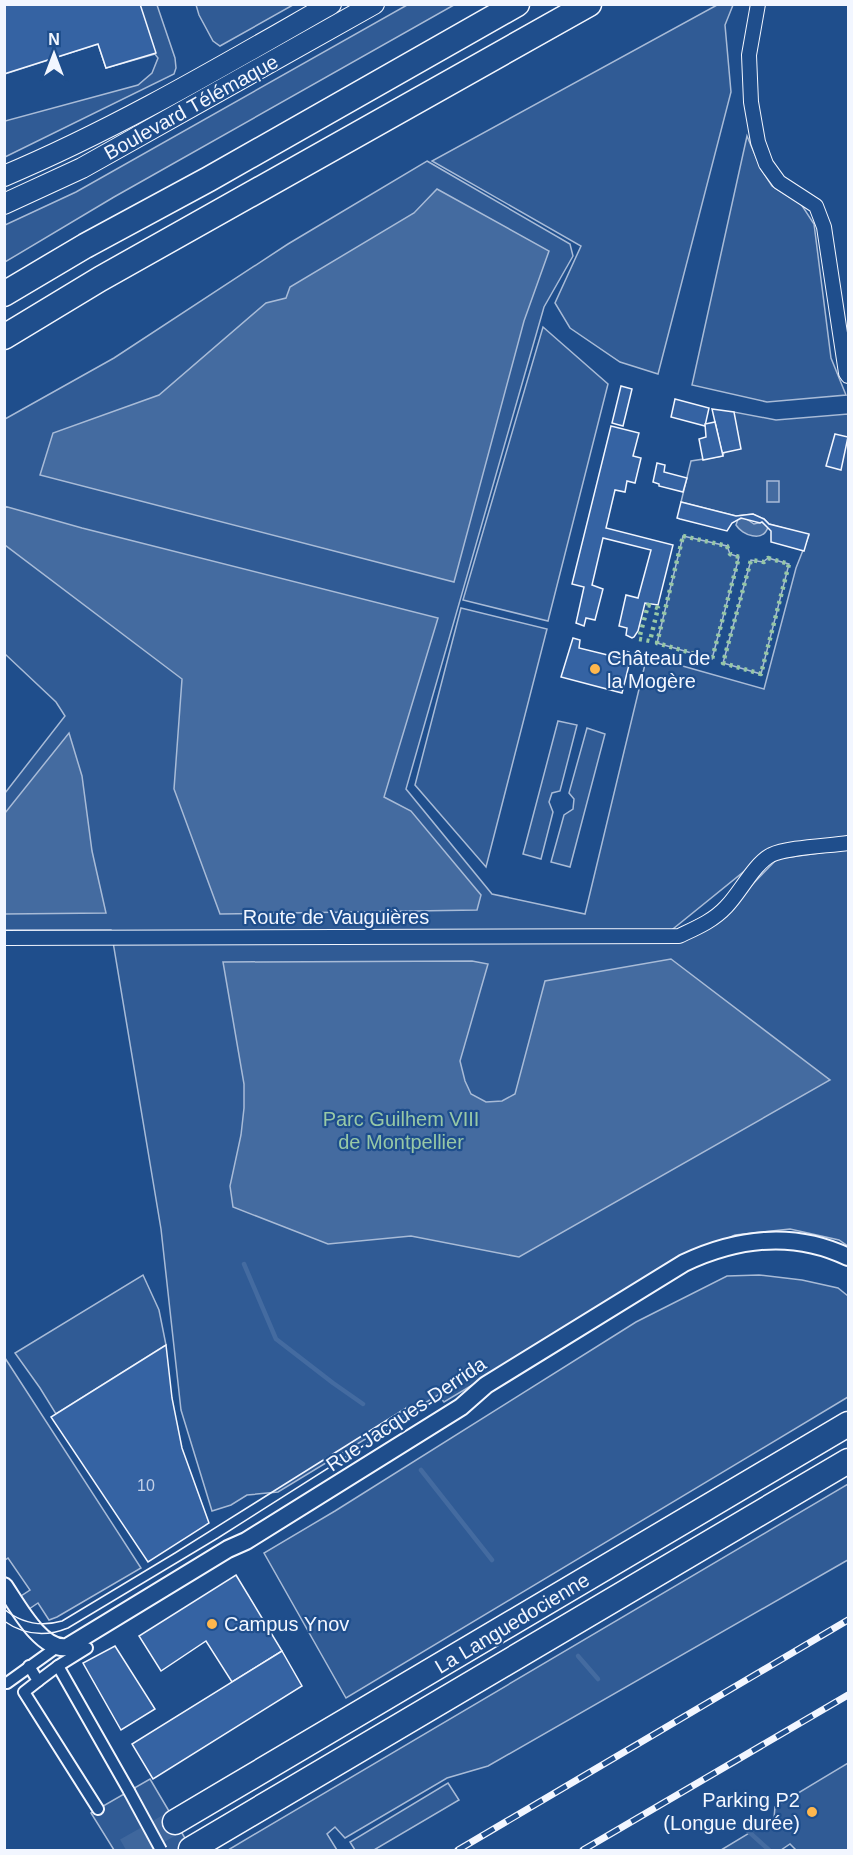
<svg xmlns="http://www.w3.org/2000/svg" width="853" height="1855" viewBox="0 0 853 1855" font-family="Arial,sans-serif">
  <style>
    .built { fill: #305b95; stroke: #a8bbd7; stroke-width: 1.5 }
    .water { fill: #446ba0; stroke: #a8bbd7; stroke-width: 1.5 }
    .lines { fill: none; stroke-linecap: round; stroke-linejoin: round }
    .stream { stroke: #446ba0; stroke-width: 4.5 }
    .building { fill: #3563a3; stroke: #f2f6ff; stroke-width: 1.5 }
    .motorway-tunnel { stroke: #3f679d; stroke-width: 24; stroke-dasharray: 24 12; stroke-linecap: butt }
    .pedestrian-casing { stroke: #f2f6ff; stroke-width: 14 }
    .minor-casing { stroke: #f2f6ff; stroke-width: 16 }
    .tertiary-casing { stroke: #f2f6ff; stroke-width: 20 }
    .secondary-casing { stroke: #f2f6ff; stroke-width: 22 }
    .motorway-casing { stroke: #f2f6ff; stroke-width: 27 }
    .pedestrian { stroke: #1f4e8c; stroke-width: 10 }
    .minor { stroke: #1f4e8c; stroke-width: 14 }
    .tertiary { stroke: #1f4e8c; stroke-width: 16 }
    .secondary { stroke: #1f4e8c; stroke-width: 20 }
    .motorway { stroke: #1f4e8c; stroke-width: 24 }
    .tram { stroke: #f2f6ff; stroke-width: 1.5 }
    .rail-casing { stroke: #f2f6ff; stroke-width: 7 }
    .rail { stroke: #1f4e8c; stroke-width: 4.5; stroke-dasharray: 14; stroke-linecap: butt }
    .pedestrian-bridge-casing { stroke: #f2f6ff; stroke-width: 14; stroke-linecap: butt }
    .pedestrian-bridge { stroke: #1f4e8c; stroke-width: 10 }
    .hedge { stroke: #97c8a6; stroke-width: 4.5; stroke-dasharray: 3 4.5; stroke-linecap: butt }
    .poi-dot { fill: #ffb74d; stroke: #1f4e8c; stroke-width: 2 }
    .labels { text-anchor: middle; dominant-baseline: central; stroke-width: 4.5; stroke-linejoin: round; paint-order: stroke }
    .number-label { font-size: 16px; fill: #c3d1e8 }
    .street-label { font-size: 20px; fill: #f2f6ff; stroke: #1f4e8c }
    .poi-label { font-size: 20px; fill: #f2f6ff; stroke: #1f4e8c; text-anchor: start }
    .park-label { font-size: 20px; fill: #97c8a6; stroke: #1f4e8c }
  </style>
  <rect width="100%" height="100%" fill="#1f4e8c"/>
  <!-- built -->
  <g class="built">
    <path d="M 5,5 L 157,5 L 175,58 L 176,68 L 174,74 L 5,157 L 5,121 L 138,85 L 152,73 L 158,58 L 155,54 L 106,68 L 98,44 L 5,74 Z"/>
    <path d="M 196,5 L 196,4 L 293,5 L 220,46 L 213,41 L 199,15 Z"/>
    <path d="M 407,5 L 454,5 L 114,197 L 5,262 L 5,225 L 76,192 Z"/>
    <path d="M 717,5 L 733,5 L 725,25 L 731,92 L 658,374 L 620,362 L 570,328 L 555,303 L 581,246 L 432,161 Z"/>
    <path d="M 747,136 L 761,169 L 772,186 L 801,204 L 814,224 L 831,358 L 846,395 L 767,402 L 692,385 Z"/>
    <path d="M 427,161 L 570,244 L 573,256 L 544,307 L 406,789 L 492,894 L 585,914 L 647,656 L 764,689 L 796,568 L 809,535 L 769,524 L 764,519 L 753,514 L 736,516 L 681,502 L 691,461 L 723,456 L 734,412 L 776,420 L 848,414 L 848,840 L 768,852 L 668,933 L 671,933 L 706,915 L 716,922 L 777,859 L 848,849 L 848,1246 L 839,1240 L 790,1229 L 735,1235 L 685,1257 L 444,1402 L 438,1395 L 278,1492 L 247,1495 L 231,1505 L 212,1511 L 181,1410 L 161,1229 L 111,930 L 5,930 L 5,793 L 65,716 L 56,702 L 5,654 L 5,419 L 114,358 L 288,244 Z"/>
    <path d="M 543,327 L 608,384 L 548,621 L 463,600 Z"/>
    <path d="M 683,536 L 727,546 L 730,554 L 739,557 L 712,659 L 657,643 Z"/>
    <path d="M 768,558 L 789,564 L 761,674 L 723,663 L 751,560 L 763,562 Z"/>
    <path d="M 461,608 L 547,629 L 486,867 L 415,785 Z"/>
    <path d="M 558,721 L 577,725 L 560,791 L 552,793 L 549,802 L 553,812 L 541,859 L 523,854 Z"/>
    <path d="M 587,728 L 605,734 L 570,867 L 551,862 L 564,815 L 573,809 L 574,799 L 569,793 Z"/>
    <path d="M 143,1275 L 159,1310 L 166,1345 L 56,1414 L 40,1388 L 15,1353 Z"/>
    <path d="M 759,1275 L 802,1280 L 838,1288 L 848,1296 L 848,1397 L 346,1698 L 264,1553 L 335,1511 L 636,1322 L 727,1276 Z"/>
    <path d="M 5,1358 L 141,1568 L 57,1617 L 49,1620 L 38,1603 L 29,1609 L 21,1596 L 30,1590 L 8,1558 L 5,1560 Z"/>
    <path d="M 848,1484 L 848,1560 L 846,1561 L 488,1766 L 447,1778 L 345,1838 L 335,1827 L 327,1834 L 337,1850 L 228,1850 Z"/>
    <path d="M 848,1763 L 848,1850 L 796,1850 L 790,1844 L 781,1850 L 721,1850 L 774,1818 L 775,1807 Z"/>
    <path d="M 150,1779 L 192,1850 L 114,1850 L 91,1813 Z"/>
    <path d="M 448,1783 L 459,1800 L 374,1850 L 355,1850 L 350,1842 Z"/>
  </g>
  <!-- water -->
  <g class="water">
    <path d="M 437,189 L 549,251 L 524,321 L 454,582 L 40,475 L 53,433 L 159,395 L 266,303 L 286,298 L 290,287 L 414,213 Z"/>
    <rect x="767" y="481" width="12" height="21"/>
    <path d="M 4,506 L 82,528 L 438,618 L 384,797 L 411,811 L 481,895 L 477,910 L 220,914 L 174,789 L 182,679 L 5,545 Z"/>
    <path d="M 745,518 L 754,524 L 762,522 L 768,527 C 763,543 742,535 736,525 L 738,519 Z"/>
    <path d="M 69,733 L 82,776 L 92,851 L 106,913 L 5,914 L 5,813 Z"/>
    <path d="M 671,959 L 830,1080 L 519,1257 L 411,1236 L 328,1244 L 233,1207 L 230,1186 L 241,1135 L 244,1108 L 244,1084 L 223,962 L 472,961 L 488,964 L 460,1061 L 465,1081 L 471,1094 L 486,1102 L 502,1101 L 515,1094 L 545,981 Z"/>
  </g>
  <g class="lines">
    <!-- stream -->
    <g class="stream">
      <path d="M 244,1264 L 276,1339 L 333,1383 L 363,1404"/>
      <path d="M 421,1470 L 492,1560"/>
      <path d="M 578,1656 L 598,1679"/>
      <path d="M 748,1831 L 769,1850"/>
    </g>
  </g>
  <!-- building -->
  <g class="building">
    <path d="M 4,4 L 140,4 L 156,53 L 106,68 L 98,44 L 4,74 Z"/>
    <path d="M 621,386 L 632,389 L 623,426 L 612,423 Z"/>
    <path d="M 675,399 L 709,408 L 705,426 L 671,417 Z"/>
    <path d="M 712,409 L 734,412 L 741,449 L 722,453 Z"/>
    <path d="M 715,422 L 723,456 L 703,460 L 699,439 L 706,437 L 705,424 Z"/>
    <path d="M 611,426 L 639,433 L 633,456 L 641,458 L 635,483 L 627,481 L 625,492 L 615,490 L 606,528 L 673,545 L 658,605 L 645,603 L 638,631 L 634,637 L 632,638 L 626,635 L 627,628 L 619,626 L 626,595 L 638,598 L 651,550 L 603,538 L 592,585 L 603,589 L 595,620 L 586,618 L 584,626 L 576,623 L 584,587 L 572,584 Z"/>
    <path d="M 835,434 L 848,437 L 841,470 L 826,466 Z"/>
    <path d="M 657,463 L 665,465 L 664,472 L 687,478 L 683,492 L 659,486 L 659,484 L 653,482 Z"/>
    <path d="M 681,502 L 736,516 L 753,514 L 764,519 L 769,524 L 809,534 L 804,551 L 771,542 L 771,531 L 762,522 L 760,523 L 741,518 L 732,523 L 727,531 L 680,519 L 677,518 Z"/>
    <path d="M 573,638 L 580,640 L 579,648 L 620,658 L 622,650 L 629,652 L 630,661 L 622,693 L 561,677 Z"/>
    <path d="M 166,1345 L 172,1398 L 182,1448 L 209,1523 L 148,1562 L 51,1417 Z"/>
    <path d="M 236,1575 L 282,1651 L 232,1682 L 206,1641 L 161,1671 L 139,1636 Z"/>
    <path d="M 115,1646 L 155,1709 L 121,1730 L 83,1663 Z"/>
    <path d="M 282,1651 L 302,1686 L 153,1779 L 132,1744 Z"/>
  </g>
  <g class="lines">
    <!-- motorway-tunnel -->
    <path class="motorway-tunnel" d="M 126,1850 L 175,1822"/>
    <!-- pedestrian casing -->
    <g class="pedestrian-casing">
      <g id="pedestrian">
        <path d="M 29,1666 L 38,1681 L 24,1692 L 98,1809"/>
        <path d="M 58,1666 L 87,1648"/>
        <path d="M 38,1681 L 58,1666 L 129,1791"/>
        <path d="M 4,1682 L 7,1683 L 57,1647"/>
      </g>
    </g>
    <!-- minor casing -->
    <g class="minor-casing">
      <g id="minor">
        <path d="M 758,4 L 749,55 L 751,102 L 758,142 L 766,164 L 779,182 L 816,206 L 824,227 L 846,373 L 848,376"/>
        <path d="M 4,938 L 679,936 C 696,928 713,921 726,907 C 740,893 754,864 771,855 C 788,847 828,846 848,843"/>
      </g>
    </g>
    <!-- tertiary casing -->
    <g class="tertiary-casing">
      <path id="tertiary" d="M 4,1586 C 17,1605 41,1651 67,1647 L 228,1549 L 246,1541 L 461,1407 L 486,1385 L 684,1263 C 737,1238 794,1231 848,1257"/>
    </g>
    <!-- secondary casing -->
    <g class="secondary-casing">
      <g id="secondary">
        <path d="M 4,176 C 118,128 224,65 331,4"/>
        <path d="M 4,204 L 82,168 L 374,4"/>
      </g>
    </g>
    <!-- motorway casing -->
    <g class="motorway-casing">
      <g id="motorway">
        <path d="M 4,294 L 85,246 L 209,179 L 517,4"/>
        <path d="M 4,337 L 100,279 L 589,4"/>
        <path d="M 175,1822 L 848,1424"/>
        <path d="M 191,1849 L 848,1461"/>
      </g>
    </g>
    <!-- pedestrian -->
    <use href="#pedestrian" class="pedestrian"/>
    <!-- minor -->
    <use href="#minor" class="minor"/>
    <!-- tertiary -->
    <use href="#tertiary" class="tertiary"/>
    <!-- secondary -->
    <use href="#secondary" class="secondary"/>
    <!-- motorway -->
    <use href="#motorway" class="motorway"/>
    <!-- tram -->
    <g class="tram">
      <path d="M 4,1609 C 21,1623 41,1627 62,1621 L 175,1553 L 408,1407"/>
      <path d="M 4,1621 C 24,1635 46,1637 68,1628 L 218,1538 L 434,1401"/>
    </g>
    <!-- rail casing -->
    <g class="rail-casing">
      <g id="rail">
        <path d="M 458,1850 L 848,1620"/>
        <path d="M 583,1850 L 848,1695"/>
      </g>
    </g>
    <!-- rail -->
    <use href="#rail" class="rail"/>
    <!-- pedestrian-bridge casing -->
    <g class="pedestrian-bridge-casing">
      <path id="pedestrian-bridge" d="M 129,1791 L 161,1850"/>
    </g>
    <!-- pedestrian-bridge -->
    <use href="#pedestrian-bridge" class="pedestrian-bridge"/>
    <!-- hedge -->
    <g class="hedge">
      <path d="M 683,536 L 727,546 L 730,554 L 739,557 L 712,659 L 657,643 Z"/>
      <path d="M 768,558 L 789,564 L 761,674 L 723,663 L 751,560 L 764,562 Z"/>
      <path d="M 648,605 L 658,608 L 650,641 L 639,639 Z"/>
    </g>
  </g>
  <!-- markers -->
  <g class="poi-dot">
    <circle cx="595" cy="669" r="6"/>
    <circle cx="212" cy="1624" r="6"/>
    <circle cx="812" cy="1812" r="6"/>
  </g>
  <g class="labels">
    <!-- number labels -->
    <g class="number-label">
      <text x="146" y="1485">10</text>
    </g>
    <!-- street labels -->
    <g class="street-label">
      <text transform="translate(191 107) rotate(-29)">Boulevard Télémaque</text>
      <text x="336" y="917">Route de Vauguières</text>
      <text transform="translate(406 1414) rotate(-34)">Rue Jacques Derrida</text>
      <text transform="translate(512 1623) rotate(-31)">La Languedocienne</text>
    </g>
    <!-- poi labels -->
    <g class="poi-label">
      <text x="607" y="658">Château de<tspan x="607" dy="23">la Mogère</tspan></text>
      <text x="224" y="1624">Campus Ynov</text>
      <text x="800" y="1800" text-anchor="end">Parking P2<tspan x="800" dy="23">(Longue durée)</tspan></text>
    </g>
    <!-- park labels -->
    <g class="park-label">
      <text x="401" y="1119">Parc Guilhem VIII<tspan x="401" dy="23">de Montpellier</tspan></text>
    </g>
  </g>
  <!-- border -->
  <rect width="853" height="1855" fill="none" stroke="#f2f6ff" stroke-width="12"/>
  <!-- north arrow -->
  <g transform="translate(54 54)" stroke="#1f4e8c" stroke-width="4.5" paint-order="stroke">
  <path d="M0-4.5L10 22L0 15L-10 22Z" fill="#f2f6ff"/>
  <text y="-9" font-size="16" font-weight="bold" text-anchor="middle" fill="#f2f6ff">N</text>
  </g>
</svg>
